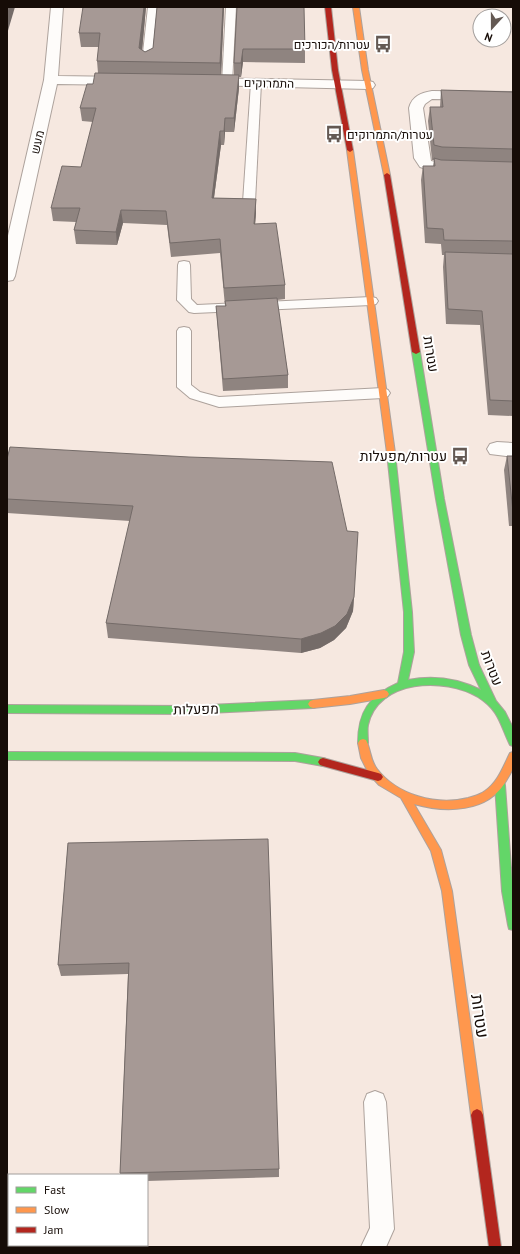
<svg xmlns="http://www.w3.org/2000/svg" width="520" height="1254" viewBox="0 0 520 1254" font-family="'PT Sans',Heebo,sans-serif">
  <style>
    .lines { fill: none; stroke-linecap: round; stroke-linejoin: round }
    .lane-casing { stroke: #ada29c; stroke-width: 2 }
    .street-casing { stroke: #ada29c; stroke-width: 2 }
    .fast-casing { stroke: #ada29c; stroke-width: 2 }
    .slow-casing { stroke: #ada29c; stroke-width: 2 }
    .jam-casing { stroke: #ada29c; stroke-width: 2 }
    .lane { fill: #fefcfa; fill-rule: evenodd }
    .street { fill: #fefcfa; fill-rule: evenodd }
    .fast { fill: #63d668; fill-rule: evenodd }
    .slow { fill: #ff974d; fill-rule: evenodd }
    .jam { fill: #b3261e; fill-rule: evenodd }
    .wall { fill: #8f8480 }
    .shaded-wall { fill: #746b68 }
    .building { fill: #a69995; stroke: #746b68 }
    .labels { text-anchor: middle; dominant-baseline: central; stroke-width: 4; stroke-linejoin: round; paint-order: stroke }
    .far-poi-label { font-size: 12px; fill: #160c07; stroke: #fff; text-anchor: end }
    .far-street-label { font-size: 12px; fill: #160c07; stroke: #fff }
    .street-label { font-size: 14px; fill: #160c07; stroke: #fff }
    .poi-label { font-size: 14px; fill: #160c07; stroke: #fff; text-anchor: end }
    .near-street-label { font-size: 17px; fill: #160c07; stroke: #fff }
  </style>
  <rect width="100%" height="100%" fill="#f6e8e0"/>
  <g class="lines">
    <!-- lane casing -->
    <g class="lane-casing">
      <g id="lane">
        <path d="M 148,7 L 158,7 L 152,62 L 147,65 L 142,62 Z"/>
        <path d="M 226,7 L 236,7 L 232,83 L 227,86 L 222,83 Z"/>
        <path d="M 256,80 L 261,83 L 255,202 L 253,205 L 245,205 L 243,202 L 251,83 Z"/>
        <path d="M 184,261 L 189,262 L 190,265 L 191,299 L 197,305 L 371,297 L 376,298 L 378,301 L 376,304 L 371,305 L 194,313 L 189,312 L 177,300 L 178,265 L 179,262 Z"/>
        <path d="M 184,327 L 189,328 L 191,331 L 191,385 L 200,392 L 219,397 L 383,388 L 388,390 L 390,393 L 388,396 L 383,398 L 219,407 L 190,398 L 177,387 L 177,331 L 179,328 Z"/>
        <path d="M 375,1091 L 383,1094 L 386,1102 L 394,1229 L 386,1247 L 361,1247 L 370,1228 L 364,1102 L 367,1094 Z"/>
      </g>
    </g>
    <!-- street casing -->
    <g class="street-casing">
      <g id="street">
        <path d="M 51,7 L 63,7 L 58,76 L 123,77 L 128,78 L 130,81 L 128,84 L 123,85 L 57,84 L 15,276 L 13,280 L 7,281 L 7,240 L 44,80 Z"/>
        <path d="M 209,78 L 368,81 L 373,82 L 375,85 L 373,88 L 368,89 L 204,85 L 202,82 L 204,79 Z"/>
        <path d="M 432,91 L 513,92 L 513,100 L 432,99 L 425,104 L 423,108 L 431,161 L 440,163 L 513,165 L 513,175 L 439,173 L 420,167 L 414,158 L 409,108 C 412,96 421,93 432,91 Z"/>
        <path d="M 497,442 L 513,443 L 513,457 L 490,454 L 487,449 L 490,444 Z"/>
      </g>
    </g>
    <!-- fast casing -->
    <g class="fast-casing">
      <g id="fast">
        <path d="M 413,350 L 416,350 L 420,352 L 444,499 L 471,635 L 479,665 L 496,701 L 505,712 L 513,728 L 513,746 L 510,745 C 500,725 500,711 478,697 C 445,677 378,679 368,725 C 367,730 368,737 368,743 L 366,746 L 363,747 L 360,746 L 358,743 C 358,712 369,696 398,683 L 404,652 L 404,612 L 387,453 L 388,451 L 391,450 L 395,453 L 412,612 L 414,652 L 408,680 C 434,675 457,678 481,690 L 469,665 L 461,635 L 436,499 L 412,352 Z"/>
        <path d="M 313,700 L 316,701 L 318,704 L 316,707 L 313,708 L 187,714 L 7,713 L 7,705 L 187,706 Z"/>
        <path d="M 7,752 L 295,753 L 323,758 L 326,759 L 328,762 L 326,765 L 323,766 L 295,761 L 7,760 Z"/>
        <path d="M 500,781 L 504,782 L 505,785 L 513,895 L 513,930 L 509,929 L 508,925 L 502,891 L 495,785 L 496,782 Z"/>
      </g>
    </g>
    <!-- slow casing -->
    <g class="slow-casing">
      <g id="slow">
        <path d="M 353,7 L 359,7 L 368,70 L 390,175 L 387,177 L 384,175 L 362,70 Z"/>
        <path d="M 350,148 L 353,150 L 395,453 L 391,456 L 387,453 L 347,150 Z"/>
        <path d="M 384,690 L 387,691 L 389,694 L 387,697 L 384,698 L 350,704 L 313,708 L 310,707 L 308,704 L 310,701 L 313,700 L 350,696 Z"/>
        <path d="M 363,739 L 366,740 C 371,750 370,760 377,769 C 397,795 436,806 468,798 C 474,796 480,795 485,791 C 498,782 503,767 510,753 L 513,752 C 513,757 514,763 513,767 C 512,772 508,777 506,781 C 488,813 445,813 414,804 L 441,850 L 452,891 L 483,1115 L 481,1119 L 477,1121 L 473,1119 L 471,1115 L 442,891 L 431,851 L 401,798 L 379,785 L 369,774 L 361,758 L 358,743 L 360,740 Z"/>
      </g>
    </g>
    <!-- jam casing -->
    <g class="jam-casing">
      <g id="jam">
        <path d="M 325,7 L 331,7 L 338,70 L 353,150 L 350,152 L 347,150 L 332,70 Z"/>
        <path d="M 387,173 L 390,175 L 420,352 L 416,354 L 412,352 L 384,175 Z"/>
        <path d="M 323,758 L 378,773 L 381,774 L 383,777 L 381,780 L 378,781 L 323,766 L 320,765 L 318,762 L 320,759 Z"/>
        <path d="M 477,1109 L 481,1111 L 483,1115 L 501,1247 L 489,1247 L 471,1115 L 473,1111 Z"/>
      </g>
    </g>
    <!-- lane -->
    <use href="#lane" class="lane"/>
    <!-- street -->
    <use href="#street" class="street"/>
    <!-- fast -->
    <use href="#fast" class="fast"/>
    <!-- slow -->
    <use href="#slow" class="slow"/>
    <!-- jam -->
    <use href="#jam" class="jam"/>
  </g>
  <!-- wall -->
  <g class="wall">
    <path d="M 146,7 L 142,50 L 145,52 L 153,48 L 157,7 L 224,7 L 221,75 L 234,75 L 234,63 L 237,7 L 305,49 L 305,63 L 243,62 L 241,77 L 239,77 L 239,88 L 234,132 L 225,132 L 224,145 L 221,145 L 214,198 L 256,199 L 256,213 L 255,224 L 285,285 L 285,299 L 277,300 L 288,375 L 288,388 L 223,391 L 217,319 L 216,306 L 225,306 L 220,253 L 171,257 L 167,225 L 123,223 L 117,245 L 76,244 L 74,230 L 76,222 L 53,221 L 51,208 L 81,167 L 93,122 L 82,121 L 80,108 L 93,84 L 98,73 L 97,61 L 99,47 L 81,47 L 79,33 Z"/>
    <path d="M 441,90 L 513,92 L 513,416 L 488,415 L 480,325 L 446,324 L 443,267 L 444,255 L 442,255 L 441,244 L 425,243 L 421,180 L 423,166 L 433,166 L 434,160 L 432,160 L 428,121 L 430,107 L 440,107 Z"/>
    <path d="M 10,447 L 354,597 L 353,611 L 346,628 L 334,640 L 320,648 L 301,653 L 108,638 L 106,623 L 130,521 L 7,513 L 7,459 Z"/>
    <path d="M 507,456 L 513,456 L 513,526 L 509,526 L 504,470 Z"/>
    <path d="M 68,843 L 279,1169 L 279,1177 L 147,1181 L 147,1175 L 120,1175 L 120,1173 L 128,974 L 61,976 L 58,965 Z"/>
  </g>
  <!-- shaded-wall -->
  <g class="shaded-wall">
    <path d="M 9,7 L 15,7 L 7,34 L 7,14 Z"/>
    <path d="M 144,7 L 146,7 L 141,62 L 139,48 Z"/>
    <path d="M 223,7 L 224,7 L 221,77 L 220,63 Z"/>
    <path d="M 243,49 L 243,62 L 241,77 L 241,63 Z"/>
    <path d="M 239,75 L 239,88 L 234,132 L 234,118 Z"/>
    <path d="M 225,118 L 225,132 L 224,145 L 224,131 Z"/>
    <path d="M 220,131 L 221,145 L 212,212 L 212,198 Z"/>
    <path d="M 256,199 L 256,213 L 254,238 L 254,224 Z"/>
    <path d="M 121,210 L 123,223 L 117,245 L 116,232 Z"/>
    <path d="M 354,597 L 353,611 L 346,628 L 334,640 L 320,648 L 301,653 L 301,639 Z"/>
  </g>
  <!-- building -->
  <g class="building">
    <path d="M 7,7 L 9,7 L 7,14 Z"/>
    <path d="M 83,7 L 144,7 L 139,48 L 145,52 L 153,48 L 157,7 L 223,7 L 220,63 L 97,61 L 100,33 L 79,33 Z"/>
    <path d="M 237,7 L 304,7 L 305,49 L 243,49 L 241,63 L 234,63 Z"/>
    <path d="M 95,73 L 239,75 L 234,118 L 225,118 L 224,131 L 220,131 L 212,198 L 256,199 L 254,224 L 276,223 L 285,285 L 224,288 L 220,239 L 170,243 L 166,211 L 121,210 L 116,232 L 74,230 L 80,208 L 51,208 L 62,166 L 81,167 L 96,108 L 80,108 L 87,84 L 93,84 Z"/>
    <path d="M 441,90 L 513,92 L 513,149 L 442,147 L 434,145 L 430,107 L 443,107 Z"/>
    <path d="M 434,158 L 441,160 L 513,162 L 513,241 L 444,240 L 443,229 L 427,228 L 423,166 L 435,166 Z"/>
    <path d="M 445,252 L 513,254 L 513,401 L 490,400 L 482,311 L 448,309 Z"/>
    <path d="M 277,298 L 288,375 L 223,379 L 216,306 L 226,306 L 225,301 Z"/>
    <path d="M 10,447 L 189,457 L 332,462 L 347,531 L 358,532 L 354,597 L 347,614 L 335,626 L 321,633 L 301,639 L 106,623 L 133,506 L 7,499 L 7,459 Z"/>
    <path d="M 507,456 L 513,456 L 513,512 Z"/>
    <path d="M 268,839 L 279,1169 L 120,1173 L 129,963 L 58,965 L 68,843 Z"/>
  </g>
  <!-- icons -->
  <defs>
    <g id="bus-bare" transform="scale(1.38)"><path d="M-5-6H5V4H4V6H2V4H-2V6H-4V4H-5ZM-3.5-4V0h7V-4ZM-3.5 1.2v1.5H-2V1.2ZM2 1.2v1.5H3.5V1.2Z" fill="#645953" stroke="#fff" stroke-width="2.5" paint-order="stroke"/></g>
  </defs>
  <g fill-rule="evenodd">
    <use href="#bus-bare" x="383" y="44"/>
    <use href="#bus-bare" x="334" y="134"/>
    <use href="#bus-bare" x="460" y="456"/>
  </g>
  <g class="labels">
    <!-- far-poi labels -->
    <g class="far-poi-label">
      <text x="370" y="44">עטרות/הכורכים</text>
      <text x="347" y="134" text-anchor="start">עטרות/התמרוקים</text>
    </g>
    <!-- far-street labels -->
    <g class="far-street-label">
      <text transform="translate(269 83) rotate(1)">התמרוקים</text>
      <text transform="translate(37 142) rotate(-77)">מעש</text>
    </g>
    <!-- street labels -->
    <g class="street-label">
      <text transform="translate(431 354) rotate(81)">עטרות</text>
      <text transform="translate(492 668) rotate(69)">עטרות</text>
      <text transform="translate(196 709) rotate(-1)">מפעלות</text>
    </g>
    <!-- poi labels -->
    <g class="poi-label">
      <text x="447" y="456">עטרות/מפעלות</text>
    </g>
    <!-- near-street labels -->
    <g class="near-street-label">
      <text transform="translate(480 1016) rotate(82)">עטרות</text>
    </g>
  </g>
  <!-- border -->
  <rect width="520" height="1254" fill="none" stroke="#160c07" stroke-width="16"/>
  <!-- legend -->
  <rect x="8" y="1174" width="140" height="72" fill="#ffffff" stroke="#a29e9c"/>
  <rect x="16" y="1187" width="20" height="6" fill="#63d668" stroke="#a29e9c"/>
  <text x="44" y="1194" font-size="12" fill="#160c07">Fast</text>
  <rect x="16" y="1207" width="20" height="6" fill="#ff974d" stroke="#a29e9c"/>
  <text x="44" y="1214" font-size="12" fill="#160c07">Slow</text>
  <rect x="16" y="1227" width="20" height="6" fill="#b3261e" stroke="#a29e9c"/>
  <text x="44" y="1234" font-size="12" fill="#160c07">Jam</text>
  <!-- north arrow -->
  <g transform="translate(492 28) rotate(201)"><circle r="19" fill="#ffffff" stroke="#a29e9c"/>
  <path d="M0-3L7 15L0 10L-7 15Z" fill="#645953"/>
  <text y="-6" font-size="11" font-weight="bold" text-anchor="middle" fill="#160c07">N</text>
  </g>
</svg>
